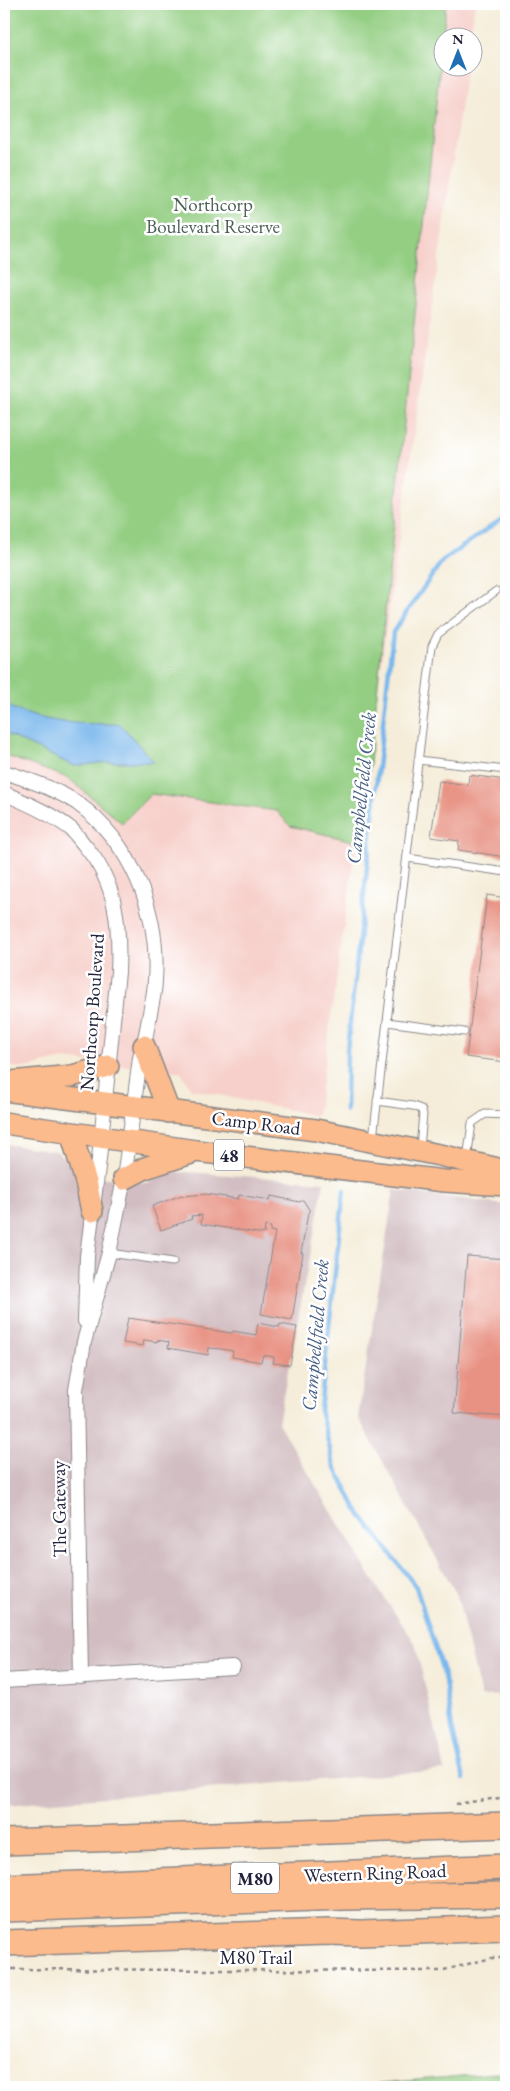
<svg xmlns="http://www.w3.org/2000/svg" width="510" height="2091" viewBox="0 0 510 2091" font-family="'EB Garamond',serif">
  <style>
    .built { fill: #f7d0cb }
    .industrial { fill: #d2bec2 }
    .green { fill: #93ce82; stroke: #5a785e }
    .water { fill: #79b7ec; stroke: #4e6c94 }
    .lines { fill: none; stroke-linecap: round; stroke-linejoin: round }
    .stream { stroke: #79b7ec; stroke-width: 4.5 }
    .building { fill: #e89283 }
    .service-casing { stroke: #8c888a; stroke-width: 9 }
    .minor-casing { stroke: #8c888a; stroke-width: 16 }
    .primary-casing { stroke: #8c888a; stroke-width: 24 }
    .motorway-casing { stroke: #8c888a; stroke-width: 28 }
    .path { stroke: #8c888a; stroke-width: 2.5; stroke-dasharray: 4 4; stroke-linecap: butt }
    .service { stroke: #fff; stroke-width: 7 }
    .minor { stroke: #fff; stroke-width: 14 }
    .primary { stroke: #fbbb8c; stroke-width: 21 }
    .motorway { stroke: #fbbb8c; stroke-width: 25 }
    .labels { text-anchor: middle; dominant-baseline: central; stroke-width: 5; stroke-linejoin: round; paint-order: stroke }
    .shield { fill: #fff; stroke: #646476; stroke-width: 1 }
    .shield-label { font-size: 18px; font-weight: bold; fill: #22223b }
    .park-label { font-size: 19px; fill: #4a5e54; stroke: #fff }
    .street-label { font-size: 19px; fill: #22223b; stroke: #fff }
    .water-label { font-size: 20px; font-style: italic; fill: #455e82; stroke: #fff }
  </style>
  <rect width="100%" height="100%" fill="#fff"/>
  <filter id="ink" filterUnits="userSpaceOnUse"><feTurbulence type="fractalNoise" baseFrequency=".02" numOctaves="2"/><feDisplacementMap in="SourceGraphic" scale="10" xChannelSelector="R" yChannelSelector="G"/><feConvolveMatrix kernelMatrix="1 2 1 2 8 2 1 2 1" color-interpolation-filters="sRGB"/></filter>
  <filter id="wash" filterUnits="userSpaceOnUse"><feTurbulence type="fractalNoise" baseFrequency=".0096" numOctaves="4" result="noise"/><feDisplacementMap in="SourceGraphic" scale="20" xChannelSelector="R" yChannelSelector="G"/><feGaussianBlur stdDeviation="1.12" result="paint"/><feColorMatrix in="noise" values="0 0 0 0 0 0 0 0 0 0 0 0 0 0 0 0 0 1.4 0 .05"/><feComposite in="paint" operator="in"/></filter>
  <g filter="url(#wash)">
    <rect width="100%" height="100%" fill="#f5edd9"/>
    <!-- built -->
    <path class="built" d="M 4,4 L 475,4 L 470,37 L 442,38 L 442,68 L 466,68 L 317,1116 L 191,1089 L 181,1072 L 63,1059 L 25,1068 L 4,1066 Z"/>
    <!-- industrial -->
    <g class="industrial">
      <path d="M 4,1144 L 56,1151 L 71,1163 L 77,1174 L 147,1183 L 169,1173 L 187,1172 L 324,1182 L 278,1423 L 377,1587 L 415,1643 L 445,1770 L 4,1805 Z"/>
      <path d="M 394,1190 L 506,1205 L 506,1695 L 481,1696 L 457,1595 L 358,1417 Z"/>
    </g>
    <!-- green -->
    <g class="green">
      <path d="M 4,4 L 446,4 L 362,843 L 290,826 L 277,811 L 151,794 L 122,823 L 68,778 L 4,755 Z"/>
      <path d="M 506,2072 L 506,2087 L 338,2087 Z"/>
    </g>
    <!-- water -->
    <path class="water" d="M 4,704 C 42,724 78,724 120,724 L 154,762 L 110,762 L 74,766 L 4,733 Z"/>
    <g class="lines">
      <!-- stream -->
      <g class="stream">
        <path d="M 346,1111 L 347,1050 L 393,632 L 442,561 L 506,516"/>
        <path d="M 344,1190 L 320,1410 L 334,1465 L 357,1510 L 416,1587 L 444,1675 L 452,1728 L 464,1779"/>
      </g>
    </g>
    <g id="blocks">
      <!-- building -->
      <g class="building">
        <path d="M 469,775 L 506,780 L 506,857 L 458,850 L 459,841 L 431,837 L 439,781 L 468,785 Z"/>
        <path d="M 487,895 L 506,898 L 506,1062 L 466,1057 Z"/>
        <path d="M 206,1194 L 238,1199 L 239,1195 L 270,1200 L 271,1196 L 300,1202 L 303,1200 L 310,1211 L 308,1213 L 301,1253 L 303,1253 L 292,1320 L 261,1314 L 275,1232 L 270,1231 L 271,1227 L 265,1226 L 264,1234 L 201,1224 L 202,1215 L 191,1216 L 192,1219 L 161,1230 L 152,1206 L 182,1195 L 183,1196 Z"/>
        <path d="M 467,1256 L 506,1259 L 506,1417 L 454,1413 Z"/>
        <path d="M 128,1318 L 232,1333 L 233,1331 L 256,1335 L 258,1323 L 279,1327 L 280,1324 L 297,1327 L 290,1365 L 273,1363 L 274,1357 L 263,1355 L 261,1362 L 232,1357 L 233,1351 L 221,1349 L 209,1348 L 208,1355 L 168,1348 L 169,1342 L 157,1340 L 157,1342 L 144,1340 L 143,1346 L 123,1343 Z"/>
      </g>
    </g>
  </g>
  <g filter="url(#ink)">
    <use href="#blocks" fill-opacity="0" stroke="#8c888a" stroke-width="1"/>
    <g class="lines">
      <!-- service casing -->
      <g class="service-casing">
        <g id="service">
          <path d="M 418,760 L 506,770"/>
          <path d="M 407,858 L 506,872"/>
          <path d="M 387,1022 L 464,1032"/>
          <path d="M 377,1101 L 413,1106 L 421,1109 L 423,1114 L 420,1148"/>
          <path d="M 373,1138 L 432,646 L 438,634 L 496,591"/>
          <path d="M 467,1160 L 472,1123 L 485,1114 L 506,1115"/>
          <path d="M 109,1253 L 173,1262"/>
        </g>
      </g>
      <!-- minor casing -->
      <g class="minor-casing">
        <g id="minor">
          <path d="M 4,772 C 27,779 56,789 77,803 C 132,843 160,913 155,980 C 155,991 152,1002 150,1013 C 147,1029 145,1043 140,1058 L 124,1179 L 109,1253 L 84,1342 L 76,1390 L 81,1677"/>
          <path d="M 4,793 C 26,803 52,814 71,829 C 76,834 81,841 86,847 C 117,884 120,925 118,972 L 99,1159 L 87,1256 L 85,1321"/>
          <path d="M 4,1681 L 233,1667"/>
        </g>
      </g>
      <!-- primary casing -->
      <g class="primary-casing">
        <g id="primary">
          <path d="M 144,1046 L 169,1112"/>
          <path d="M 11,1082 L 72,1076 L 108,1066"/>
          <path d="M 4,1090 L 316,1130 L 444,1156 L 506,1171"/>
          <path d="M 4,1123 L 196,1151 L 444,1181 L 506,1185"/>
          <path d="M 71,1133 L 86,1182 L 92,1211"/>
          <path d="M 124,1179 L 145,1168 L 191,1153"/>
        </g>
      </g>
      <!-- motorway casing -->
      <g class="motorway-casing">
        <g id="motorway">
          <path d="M 4,1842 L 506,1825"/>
          <path d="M 4,1887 L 506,1867"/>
          <path d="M 4,1909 L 345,1897 L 506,1895"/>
          <path d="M 4,1943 L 328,1932 L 361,1933 L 506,1928"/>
        </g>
      </g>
      <!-- path -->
      <g class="path">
        <path d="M 456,1804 L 506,1797"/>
        <path d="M 4,1969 L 440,1971 L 492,1958 L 506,1958"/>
      </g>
      <!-- service -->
      <use href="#service" class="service"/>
      <!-- minor -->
      <use href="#minor" class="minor"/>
      <!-- primary -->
      <use href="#primary" class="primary"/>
      <!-- motorway -->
      <use href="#motorway" class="motorway"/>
    </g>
  </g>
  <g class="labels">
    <!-- shield labels -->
    <g class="shield">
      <rect x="214" y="1139.5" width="30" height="31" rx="4"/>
      <rect x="231" y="1862.5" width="48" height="31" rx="4"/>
    </g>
    <g class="shield-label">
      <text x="229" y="1155">48</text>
      <text x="255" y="1878">M80</text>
    </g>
    <!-- park labels -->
    <g class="park-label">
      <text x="213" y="204">Northcorp<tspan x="213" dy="22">Boulevard Reserve</tspan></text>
    </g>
    <!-- street labels -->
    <g class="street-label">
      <text transform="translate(92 1012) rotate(-86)">Northcorp Boulevard</text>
      <text transform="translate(256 1123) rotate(7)">Camp Road</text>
      <text transform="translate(59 1509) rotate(-91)">The Gateway</text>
      <text transform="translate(375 1873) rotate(-2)">Western Ring Road</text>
      <text x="256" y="1957">M80 Trail</text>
    </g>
    <!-- water labels -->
    <g class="water-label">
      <text transform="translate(361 788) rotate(-84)">Campbellfield Creek</text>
      <text transform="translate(315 1335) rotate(-85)">Campbellfield Creek</text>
    </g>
  </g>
  <!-- margin -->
  <rect width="510" height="2091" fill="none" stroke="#fff" stroke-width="20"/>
  <!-- north arrow -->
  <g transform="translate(458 52)"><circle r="24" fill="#ffffff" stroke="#a7a7b1"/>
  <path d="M0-4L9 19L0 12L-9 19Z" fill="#1f6fb2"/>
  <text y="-8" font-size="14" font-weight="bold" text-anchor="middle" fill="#22223b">N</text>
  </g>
</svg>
